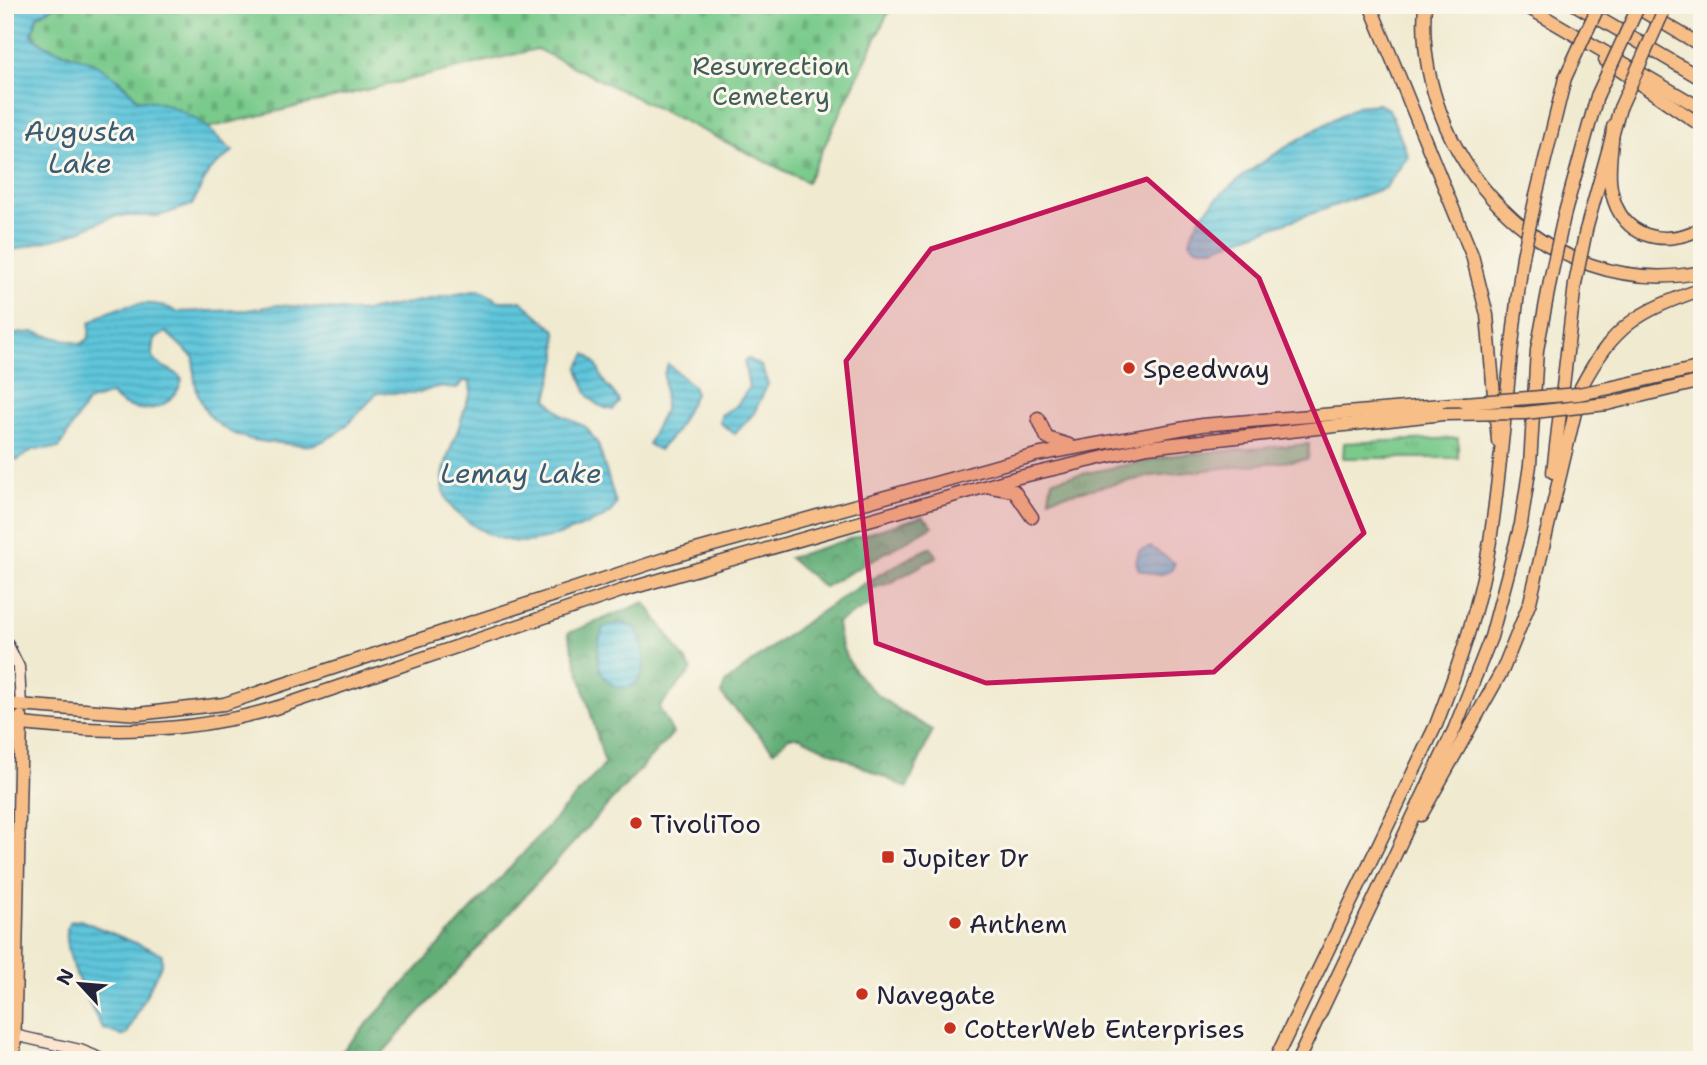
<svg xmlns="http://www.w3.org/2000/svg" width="1707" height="1065" viewBox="0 0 1707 1065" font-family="'Shantell Sans',sans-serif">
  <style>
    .grass { fill: url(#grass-tufts); stroke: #4e7663; stroke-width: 2 }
    .forest { fill: url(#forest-crowns); stroke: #426859; stroke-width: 2 }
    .cemetery { fill: url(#cemetery-stones); stroke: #4e7663; stroke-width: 2 }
    .water { fill: url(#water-rules); stroke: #40748b; stroke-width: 2 }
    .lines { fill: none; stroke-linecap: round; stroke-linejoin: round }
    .secondary-casing { stroke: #414051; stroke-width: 13 }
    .highway-casing { stroke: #414051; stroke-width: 15 }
    .secondary { stroke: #fce5cf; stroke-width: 10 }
    .highway { stroke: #f7be88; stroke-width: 12 }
    .highway-bridge-casing { stroke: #414051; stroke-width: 15; stroke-linecap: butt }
    .highway-bridge { stroke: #f7be88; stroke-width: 12 }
    .marked { fill: #c2185b; fill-opacity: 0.2; stroke: #c2185b; stroke-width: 5; stroke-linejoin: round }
    .poi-dot { fill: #c8321e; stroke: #fbf7ec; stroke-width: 2.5 }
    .labels { text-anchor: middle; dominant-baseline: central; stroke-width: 6; stroke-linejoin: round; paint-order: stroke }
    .park-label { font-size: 26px; fill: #405d57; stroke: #fbf7ec }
    .poi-label { font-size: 26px; fill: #22223b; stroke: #fbf7ec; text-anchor: start }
    .water-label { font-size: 28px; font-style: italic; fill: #375b73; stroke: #fbf7ec }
  </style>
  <defs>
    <pattern id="grass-tufts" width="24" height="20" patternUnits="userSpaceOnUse" patternTransform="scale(1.75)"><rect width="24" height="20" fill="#79ca8b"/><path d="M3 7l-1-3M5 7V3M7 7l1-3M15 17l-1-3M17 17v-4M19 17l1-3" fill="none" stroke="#68ad79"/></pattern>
    <pattern id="forest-crowns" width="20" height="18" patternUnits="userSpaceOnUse" patternTransform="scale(1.75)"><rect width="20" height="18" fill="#62ae77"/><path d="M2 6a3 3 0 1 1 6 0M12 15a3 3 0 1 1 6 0" fill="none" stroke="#508d63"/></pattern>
    <pattern id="cemetery-stones" width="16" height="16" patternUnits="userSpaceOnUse" patternTransform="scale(1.75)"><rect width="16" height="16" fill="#79ca8b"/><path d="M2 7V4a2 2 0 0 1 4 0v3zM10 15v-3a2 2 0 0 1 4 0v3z" fill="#68ad79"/></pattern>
    <pattern id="water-rules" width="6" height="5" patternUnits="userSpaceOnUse" patternTransform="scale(1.75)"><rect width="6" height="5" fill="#5fc6db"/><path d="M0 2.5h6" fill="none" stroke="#4ea0b3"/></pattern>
  </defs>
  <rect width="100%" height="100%" fill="#fbf7ec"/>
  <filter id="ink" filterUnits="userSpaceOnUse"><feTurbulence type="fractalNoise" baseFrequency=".0143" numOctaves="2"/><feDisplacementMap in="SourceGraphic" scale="14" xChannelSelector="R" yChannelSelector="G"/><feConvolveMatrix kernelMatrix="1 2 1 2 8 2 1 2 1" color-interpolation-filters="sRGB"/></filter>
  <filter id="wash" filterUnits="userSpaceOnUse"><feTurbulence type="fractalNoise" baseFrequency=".00686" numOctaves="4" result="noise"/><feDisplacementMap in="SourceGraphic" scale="28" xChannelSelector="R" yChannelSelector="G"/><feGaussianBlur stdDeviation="1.57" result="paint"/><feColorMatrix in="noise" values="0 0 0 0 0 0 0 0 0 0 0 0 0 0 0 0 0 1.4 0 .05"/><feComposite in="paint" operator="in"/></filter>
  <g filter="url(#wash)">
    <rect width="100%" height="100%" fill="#f0ead0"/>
    <!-- grass -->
    <g class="grass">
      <path d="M 1458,438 L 1458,458 L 1343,458 L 1344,443 Z"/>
      <path d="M 1309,444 L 1308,459 L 1152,476 L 1049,498 L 1052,480 L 1175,455 Z"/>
    </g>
    <!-- forest -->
    <g class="forest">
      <path d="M 923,516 L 933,526 L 824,587 L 789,558 Z"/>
      <path d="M 931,547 L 937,557 L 890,583 L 870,589 L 871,604 L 837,623 C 842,679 889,705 933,730 L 907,788 L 800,737 L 789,737 L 774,751 L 721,694 L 725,683 C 790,632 856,583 931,547 Z"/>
      <path d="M 645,602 L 692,670 L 659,707 L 673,733 L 376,1060 L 334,1060 L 605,764 L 568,633 Z"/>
    </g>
    <!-- cemetery -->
    <path class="cemetery" d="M 57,5 L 892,5 L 807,182 L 537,49 L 208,128 L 168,106 L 137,99 L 120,80 L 65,52 L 48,49 L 32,36 L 37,16 Z"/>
    <!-- water -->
    <g class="water">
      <path d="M 23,5 L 57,5 L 37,16 L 32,35 C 50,53 73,53 95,64 C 112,73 125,85 137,99 C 161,100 191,113 209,129 C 217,136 224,145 233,151 L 209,171 L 192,205 L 159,216 L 114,216 L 67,236 L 5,252 L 5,18 Z"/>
      <path d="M 1378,104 L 1389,109 L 1408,156 L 1385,188 L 1213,248 L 1196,248 L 1190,242 C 1197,190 1313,132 1357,106 Z"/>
      <path d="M 479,290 L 499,301 L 521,301 L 556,331 L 557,358 L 547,399 L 563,416 L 586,427 L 598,444 L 616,504 C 610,516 602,518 591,523 C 543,542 512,555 466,520 C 456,513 446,503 444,491 C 440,472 450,450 457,433 C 462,420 464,405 471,393 L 470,382 L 463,381 L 457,388 L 436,387 L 419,393 L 377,393 C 360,411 338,440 311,445 C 301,446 289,444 279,443 C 224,441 191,415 194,358 L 166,332 L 154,340 C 145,372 171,362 182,380 C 173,413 132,419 111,394 L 87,402 L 59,448 L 34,449 L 18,460 L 5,457 L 5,335 L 33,332 L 82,344 L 89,337 L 90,323 C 111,306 152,296 177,312 L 247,310 L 279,305 L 361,312 Z"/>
      <path d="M 586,354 C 600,363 597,371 605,383 C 611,391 616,393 619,402 L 613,410 C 588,406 585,390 578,368 Z"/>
      <path d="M 748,359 L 761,366 L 768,384 L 754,413 L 735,434 L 720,423 L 721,415 L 737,405 L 749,388 L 744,361 Z"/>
      <path d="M 668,364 L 694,387 L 695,394 L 675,433 L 659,450 L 648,444 L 665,408 L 664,374 Z"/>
      <path d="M 1151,547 L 1175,563 L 1171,571 L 1158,575 L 1139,570 L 1136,562 L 1139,551 Z"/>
      <path d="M 622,623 L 636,628 C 671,710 576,706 603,627 Z"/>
      <path d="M 80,920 L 162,954 L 162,963 L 127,1034 L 122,1036 L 103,1029 C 90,1005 58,949 69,922 Z"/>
    </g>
  </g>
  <g filter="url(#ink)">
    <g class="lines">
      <!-- secondary casing -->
      <g class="secondary-casing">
        <g id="secondary">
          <path d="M 5,639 L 19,667 L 21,706"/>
          <path d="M 5,1033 L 80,1050 L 105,1060"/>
        </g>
      </g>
      <!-- highway casing -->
      <g class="highway-casing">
        <g id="highway">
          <path d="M 1370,5 L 1472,255 L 1487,315 L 1498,441"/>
          <path d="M 1425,5 C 1413,155 1545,304 1702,272"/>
          <path d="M 1524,5 L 1702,109"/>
          <path d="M 1576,5 L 1702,79"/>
          <path d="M 1633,5 L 1702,46"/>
          <path d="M 1605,60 L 1702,126"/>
          <path d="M 1613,127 C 1612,148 1607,174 1612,193 C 1622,238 1664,248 1702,228"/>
          <path d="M 1536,196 L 1565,78"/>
          <path d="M 1564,216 L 1597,96"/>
          <path d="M 1586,230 L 1620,108"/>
          <path d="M 1609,388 L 1702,367"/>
          <path d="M 1607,404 L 1702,381"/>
          <path d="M 1038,418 L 1047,438 L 1069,445"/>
          <path d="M 1553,472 L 1575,284"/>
          <path d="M 991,487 L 1014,491 L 1032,517"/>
          <path d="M 5,704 L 138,714 L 224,704 L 667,558 L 1036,455 L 1202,425 L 1465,403"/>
          <path d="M 5,722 C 101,734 190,735 282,706 L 621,591 L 1015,478 L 1148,447 L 1443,414"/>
          <path d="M 1421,815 L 1503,669 L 1530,602 L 1581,387 C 1614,325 1637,312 1702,289"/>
          <path d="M 14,1060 L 21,717"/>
          <path d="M 1275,1060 L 1436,725 C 1459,665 1480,605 1490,541 C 1504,447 1509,351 1523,256"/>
          <path d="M 1298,1060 L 1454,730 L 1491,637 L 1521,524 L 1530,465 L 1537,350 L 1551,276"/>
        </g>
      </g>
      <!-- secondary -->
      <use href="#secondary" class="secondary"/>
      <!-- highway -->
      <use href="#highway" class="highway"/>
      <!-- highway-bridge casing -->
      <g class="highway-bridge-casing">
        <g id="highway-bridge">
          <path d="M 1565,78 L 1599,5"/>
          <path d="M 1597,96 L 1639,5"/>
          <path d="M 1620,108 L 1664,10"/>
          <path d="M 1523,256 L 1536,196"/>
          <path d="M 1551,276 L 1564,216"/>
          <path d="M 1575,284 L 1586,230"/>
          <path d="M 1465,403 L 1578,394 L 1609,388"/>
          <path d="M 1443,414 L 1525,413 L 1607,404"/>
        </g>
      </g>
      <!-- highway-bridge -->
      <use href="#highway-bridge" class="highway-bridge"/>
    </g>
  </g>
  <!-- marked area -->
  <path class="marked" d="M 1147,179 L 1259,278 L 1364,533 L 1214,672 L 986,683 L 876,643 L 846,361 L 931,249 Z"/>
  <!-- markers -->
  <g class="poi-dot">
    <circle cx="1129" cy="368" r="7"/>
    <circle cx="636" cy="823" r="7"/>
    <rect x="881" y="850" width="14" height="14" rx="3.5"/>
    <circle cx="955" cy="923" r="7"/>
    <circle cx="862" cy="994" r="7"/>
    <circle cx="950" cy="1028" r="7"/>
  </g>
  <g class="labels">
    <!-- park labels -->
    <g class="park-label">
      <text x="771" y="65">Resurrection<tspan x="771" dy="30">Cemetery</tspan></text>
    </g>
    <!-- poi labels -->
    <g class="poi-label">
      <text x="1143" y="368">Speedway</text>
      <text x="650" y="823">TivoliToo</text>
      <text x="902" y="857">Jupiter Dr</text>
      <text x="969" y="923">Anthem</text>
      <text x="876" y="994">Navegate</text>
      <text x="964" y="1028">CotterWeb Enterprises</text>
    </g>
    <!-- water labels -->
    <g class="water-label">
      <text x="80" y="131">Augusta<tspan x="80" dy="32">Lake</tspan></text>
      <text x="521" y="473">Lemay Lake</text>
    </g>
  </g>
  <!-- margin -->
  <rect width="1707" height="1065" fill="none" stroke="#fbf7ec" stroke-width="28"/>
  <!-- north arrow -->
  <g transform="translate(80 984) rotate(296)" stroke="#fbf7ec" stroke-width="5" paint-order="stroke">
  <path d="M0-5L12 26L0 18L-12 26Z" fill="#22223b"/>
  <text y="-10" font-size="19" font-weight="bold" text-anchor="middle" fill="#22223b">N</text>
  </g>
</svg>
